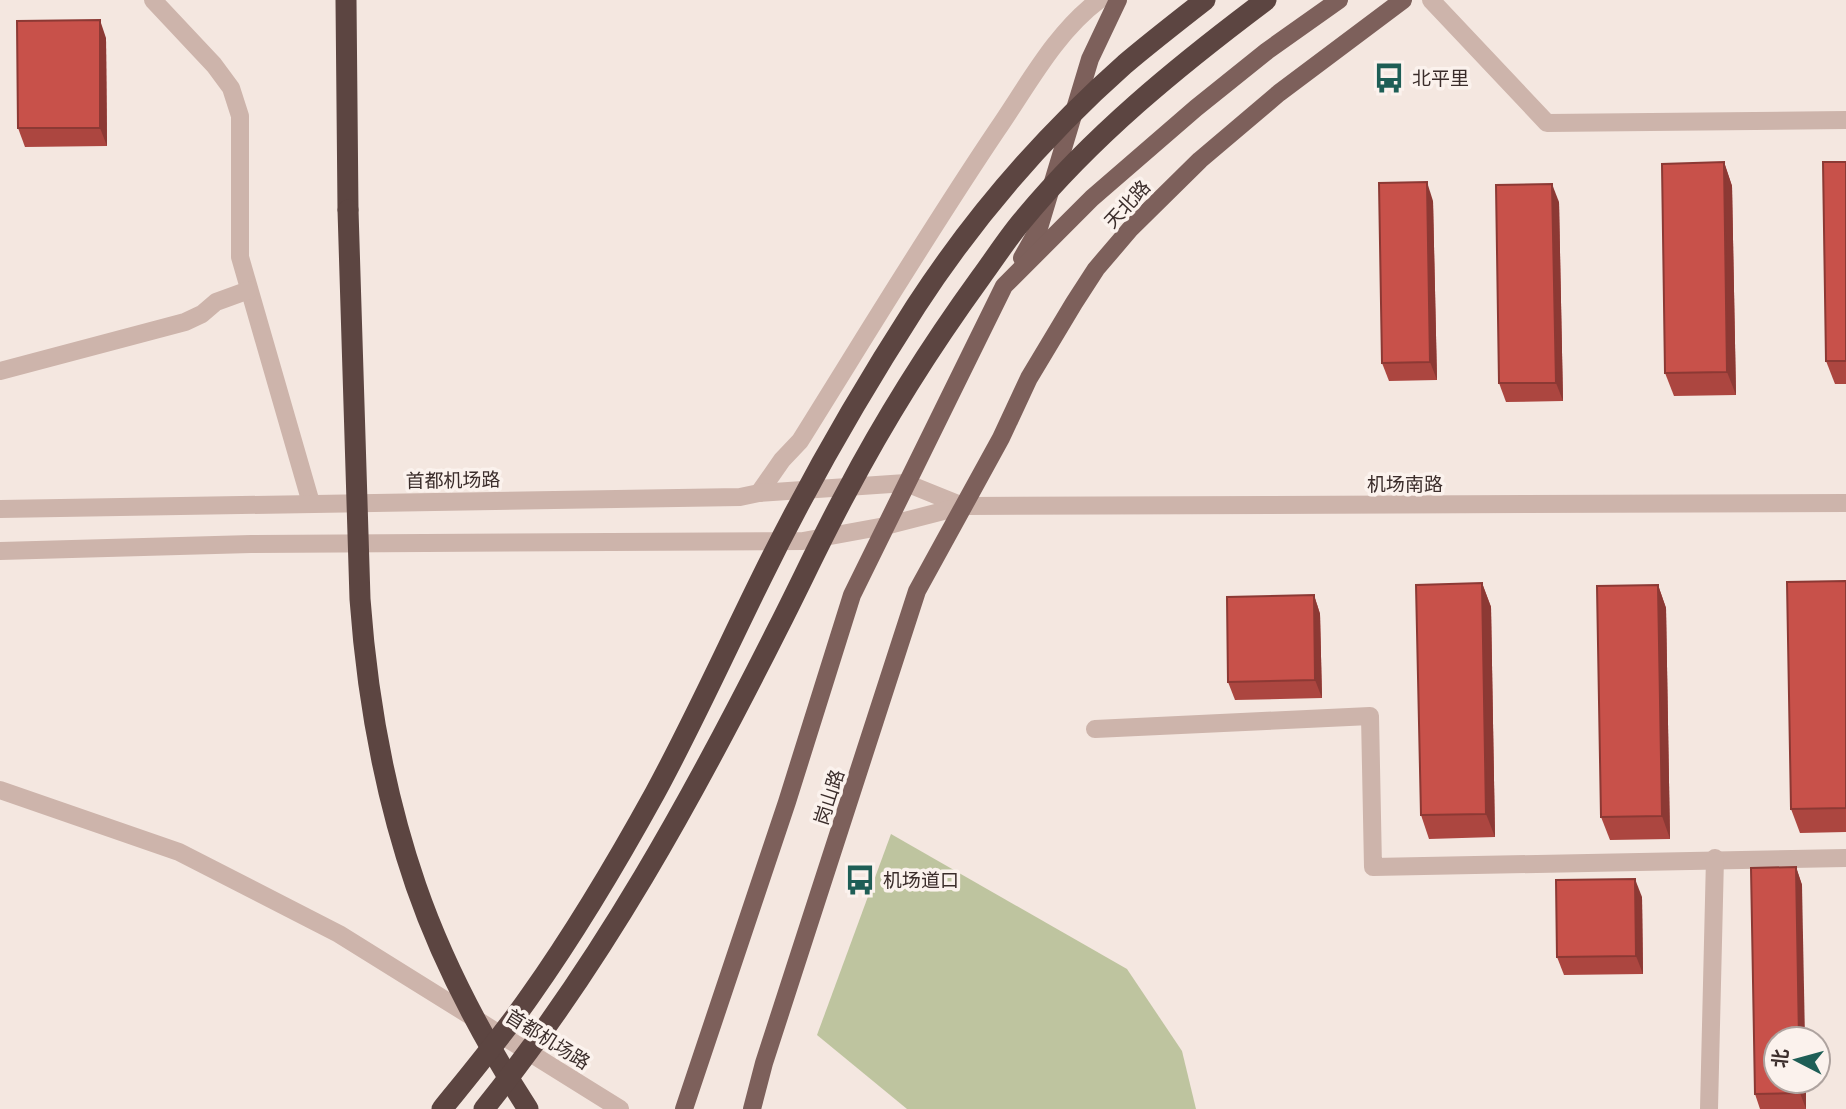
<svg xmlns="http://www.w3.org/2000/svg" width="1846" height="1109" viewBox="0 0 1846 1109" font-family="'PT Sans','Noto Sans SC',sans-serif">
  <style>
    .green { fill: #bec49f }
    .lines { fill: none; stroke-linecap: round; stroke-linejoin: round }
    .minor { stroke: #cdb4ab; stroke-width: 18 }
    .major { stroke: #7d605b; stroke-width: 18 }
    .highway { stroke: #5c4541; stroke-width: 21 }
    .highway-bridge { stroke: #5c4541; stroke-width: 21 }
    .wall { fill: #ac4640 }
    .shaded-wall { fill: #8c3934 }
    .building { fill: #c8514a; stroke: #8c3934; stroke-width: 2 }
    .labels { text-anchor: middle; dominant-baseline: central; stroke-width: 7; stroke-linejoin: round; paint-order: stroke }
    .poi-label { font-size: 19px; fill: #3b2d2b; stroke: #fbf2ed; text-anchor: start }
    .street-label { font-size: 19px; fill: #3b2d2b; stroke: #fbf2ed }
  </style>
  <rect width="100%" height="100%" fill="#f4e7e0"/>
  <!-- green -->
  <path class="green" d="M 891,834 L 1127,969 L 1182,1051 L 1196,1109 L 907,1109 L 817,1035 Z"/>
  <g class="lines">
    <!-- minor -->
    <g class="minor">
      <path d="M 153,0 L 214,65 L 231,88 L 240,116 L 240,257 L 311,503"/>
      <path d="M 1431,0 L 1547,123 L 1846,120"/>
      <path d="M 0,371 L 185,322 L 202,314 L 216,302 L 249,290"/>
      <path d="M 759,493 L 782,460 L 800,441 C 865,337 929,231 997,130 C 1028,85 1055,33 1099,0"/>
      <path d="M 0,509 L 740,497 L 759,493 L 906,483 L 963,506"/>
      <path d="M 0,551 L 251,544 L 803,541 L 885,526 L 963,506 L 1846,503"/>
      <path d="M 1095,729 L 1370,716 L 1373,867 L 1846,858"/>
      <path d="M 0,790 L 179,852 L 339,934 L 620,1109"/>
      <path d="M 1709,1109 L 1715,858"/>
    </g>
    <!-- major -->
    <g class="major">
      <path d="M 1022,258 L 1039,228 L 1090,59 L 1118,0"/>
      <path d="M 684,1109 L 787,802 L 852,595 L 1004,286 L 1092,198 L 1196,108 L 1267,51 L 1339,0"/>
      <path d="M 752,1109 L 764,1063 L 917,591 L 1001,438 L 1029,378 L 1074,303 L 1096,269 L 1131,228 L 1200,160 L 1279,93 L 1403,0"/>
    </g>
    <!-- highway -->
    <path class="highway" d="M 346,0 L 348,210"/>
    <!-- highway-bridge -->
    <g class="highway-bridge">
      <path d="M 348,210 L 360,599 C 367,696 384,793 416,886 C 443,964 483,1039 528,1109"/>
      <path d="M 442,1109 C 472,1072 503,1035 530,996 C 576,931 617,862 655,793 C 693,723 726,650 761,579 C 807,485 860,393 916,306 C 974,217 1046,134 1125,64 C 1151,42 1178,21 1205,0"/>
      <path d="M 484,1109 C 603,961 693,797 778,628 C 801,583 822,537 846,493 C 886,417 931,346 981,277 C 995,258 1007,239 1022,221 C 1092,136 1178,66 1266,0"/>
    </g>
  </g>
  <!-- wall -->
  <g class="wall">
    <path d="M 106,38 L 107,146 L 25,147 L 18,128 Z"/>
    <path d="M 1724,162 L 1732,186 L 1736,395 L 1674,396 L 1665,373 Z"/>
    <path d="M 1846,162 L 1846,384 L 1835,384 L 1826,361 Z"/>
    <path d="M 1433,201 L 1437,380 L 1389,381 L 1382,363 Z"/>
    <path d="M 1559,202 L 1563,401 L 1506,402 L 1499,383 Z"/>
    <path d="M 1846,581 L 1846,832 L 1800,833 L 1791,809 Z"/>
    <path d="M 1482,583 L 1491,607 L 1495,837 L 1429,839 L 1421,815 Z"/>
    <path d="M 1658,585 L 1666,608 L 1670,839 L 1610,840 L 1601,817 Z"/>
    <path d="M 1314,595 L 1320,614 L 1322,698 L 1235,700 L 1228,682 Z"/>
    <path d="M 1796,867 L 1802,885 L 1776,1081 L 1806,1081 L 1806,1109 L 1760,1109 L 1755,1094 Z"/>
    <path d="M 1642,897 L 1643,974 L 1564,975 L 1557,957 Z"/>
  </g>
  <!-- shaded-wall -->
  <g class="shaded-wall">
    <path d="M 100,20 L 106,38 L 107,146 L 100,128 Z"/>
    <path d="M 1724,162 L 1732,186 L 1736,395 L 1727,372 Z"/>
    <path d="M 1427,182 L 1433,201 L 1437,380 L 1430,362 Z"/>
    <path d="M 1552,184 L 1559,202 L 1563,401 L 1556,383 Z"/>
    <path d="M 1482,583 L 1491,607 L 1495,837 L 1486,814 Z"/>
    <path d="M 1658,585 L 1666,608 L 1670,839 L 1662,816 Z"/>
    <path d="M 1314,595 L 1320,614 L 1322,698 L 1315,680 Z"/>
    <path d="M 1796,867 L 1802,885 L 1805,1039 L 1799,1039 Z"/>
    <path d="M 1635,879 L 1642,897 L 1643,974 L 1636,956 Z"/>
    <path d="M 1800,1081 L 1806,1081 L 1806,1109 L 1800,1093 Z"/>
  </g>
  <!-- building -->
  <g class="building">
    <path d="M 100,20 L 100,128 L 18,128 L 17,21 Z"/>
    <path d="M 1724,162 L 1727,372 L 1665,373 L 1662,164 Z"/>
    <path d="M 1823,162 L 1846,162 L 1846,361 L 1826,361 Z"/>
    <path d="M 1427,182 L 1430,362 L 1382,363 L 1379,183 Z"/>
    <path d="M 1552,184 L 1556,383 L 1499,383 L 1496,185 Z"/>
    <path d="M 1846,581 L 1846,808 L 1791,809 L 1787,582 Z"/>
    <path d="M 1482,583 L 1486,814 L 1421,815 L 1416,585 Z"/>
    <path d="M 1658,585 L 1662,816 L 1601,817 L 1597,586 Z"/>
    <path d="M 1314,595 L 1315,680 L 1228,682 L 1227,597 Z"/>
    <path d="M 1796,867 L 1799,1039 L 1776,1039 L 1776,1081 L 1800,1081 L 1800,1093 L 1755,1094 L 1751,868 Z"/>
    <path d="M 1635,879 L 1636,956 L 1557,957 L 1556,880 Z"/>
  </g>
  <!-- icons -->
  <defs>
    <g id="bus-bare" transform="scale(2.415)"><path d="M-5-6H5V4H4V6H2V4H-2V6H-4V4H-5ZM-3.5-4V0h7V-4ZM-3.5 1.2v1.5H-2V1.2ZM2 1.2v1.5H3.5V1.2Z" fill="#1e5e56" stroke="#fbf2ed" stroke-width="2.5" paint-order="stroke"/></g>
  </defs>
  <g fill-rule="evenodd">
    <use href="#bus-bare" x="1389" y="78"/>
    <use href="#bus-bare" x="860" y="880"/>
  </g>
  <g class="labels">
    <!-- poi labels -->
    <g class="poi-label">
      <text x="1412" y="78">北平里</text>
      <text x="883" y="880">机场道口</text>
    </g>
    <!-- street labels -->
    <g class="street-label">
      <text transform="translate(1127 204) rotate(-47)">天北路</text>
      <text transform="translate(453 480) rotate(-1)">首都机场路</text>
      <text x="1405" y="484">机场南路</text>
      <text transform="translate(829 797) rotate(-72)">岗山路</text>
      <text transform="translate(548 1039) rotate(32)">首都机场路</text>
    </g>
  </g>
  <!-- north arrow -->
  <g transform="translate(1797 1060) rotate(276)"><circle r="33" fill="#fbf2ed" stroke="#aea39f" stroke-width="2"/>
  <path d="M0-5L12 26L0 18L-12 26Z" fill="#1e5e56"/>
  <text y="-10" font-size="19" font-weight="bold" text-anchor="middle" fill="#3b2d2b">北</text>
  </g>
</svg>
